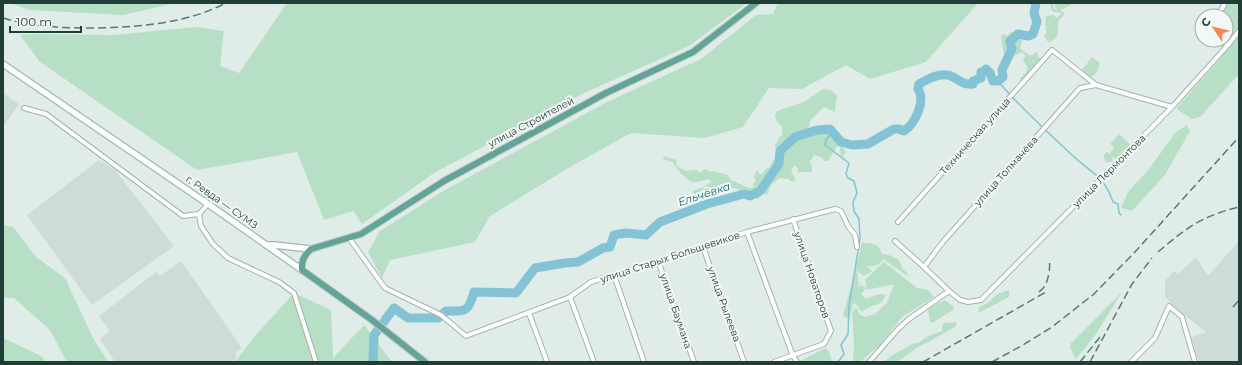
<svg xmlns="http://www.w3.org/2000/svg" width="1242" height="365" viewBox="0 0 1242 365" font-family="Montserrat,sans-serif">
  <style>
    .built { fill: #cedcd7 }
    .green { fill: #b7dfc5 }
    .lines { fill: none; stroke-linecap: round; stroke-linejoin: round }
    .stream { stroke: #84c3d5; stroke-width: 1.5 }
    .river { stroke: #84c3d5; stroke-width: 9 }
    .street-casing { stroke: #a3b4af; stroke-width: 6 }
    .secondary-casing { stroke: #9eb8b1; stroke-width: 8 }
    .primary-casing { stroke: #c1c9c7; stroke-width: 8 }
    .street { stroke: #fff; stroke-width: 4 }
    .secondary { stroke: #fff; stroke-width: 5.5 }
    .primary { stroke: #62a498; stroke-width: 6 }
    .rail { stroke: #5a7973; stroke-width: 1.5; stroke-dasharray: 8 4; stroke-linecap: butt }
    .labels { text-anchor: middle; dominant-baseline: central; stroke-width: 4; stroke-linejoin: round; paint-order: stroke }
    .street-label { font-size: 10px; fill: #203d37; stroke: #f1f8f5 }
    .water-label { font-size: 11px; font-style: italic; fill: #16657d; stroke: #f1f8f5 }
  </style>
  <rect width="100%" height="100%" fill="#e0ece7"/>
  <!-- built -->
  <g class="built">
    <path d="M 3,93 L 19,104 L 3,127 Z"/>
    <path d="M 99,160 L 115,170 L 174,246 L 92,305 L 27,215 Z"/>
    <path d="M 1239,241 L 1239,362 L 1199,362 L 1191,337 L 1206,332 L 1171,304 L 1165,296 L 1165,281 L 1174,271 L 1178,274 L 1196,257 L 1208,276 Z"/>
    <path d="M 181,261 L 242,348 L 235,353 L 237,358 L 232,362 L 115,362 L 100,339 L 110,331 L 99,316 L 156,272 L 160,276 Z"/>
  </g>
  <!-- green -->
  <g class="green">
    <path d="M 10,3 L 176,3 L 123,15 L 29,10 Z"/>
    <path d="M 287,3 L 747,3 L 689,46 L 580,95 L 434,173 L 362,224 L 353,211 L 324,220 L 297,152 L 197,170 L 40,62 L 20,35 L 36,34 L 114,35 L 195,27 L 224,31 L 220,66 L 239,73 Z"/>
    <path d="M 778,3 L 978,3 L 926,62 L 870,79 L 846,65 L 802,89 L 769,88 L 743,127 L 704,138 L 631,133 L 570,167 L 490,216 L 475,242 L 390,260 L 382,278 L 368,252 L 380,231 L 445,190 L 607,102 L 701,59 L 756,15 L 773,14 Z"/>
    <path d="M 1050,3 L 1053,3 L 1054,9 L 1058,10 L 1055,6 L 1055,3 L 1072,3 L 1071,5 L 1060,10 L 1065,13 L 1064,15 C 1051,25 1065,36 1050,42 L 1047,41 L 1044,36 L 1047,32 L 1045,29 L 1047,27 L 1045,25 L 1046,16 L 1054,15 L 1056,18 L 1062,14 L 1059,12 L 1054,12 L 1051,9 Z"/>
    <path d="M 1228,3 L 1239,3 C 1239,14 1242,38 1226,38 L 1226,16 L 1221,16 Z"/>
    <path d="M 1016,31 L 1019,32 L 1021,36 L 1019,39 L 1022,40 L 1020,48 L 1029,55 L 1033,55 L 1035,52 L 1038,53 L 1038,57 L 1042,59 L 1026,77 L 1021,81 L 1020,78 L 1023,76 L 1023,74 L 1025,74 L 1028,68 L 1023,60 L 1026,56 L 1022,52 L 1014,56 L 1008,63 L 1005,63 L 1004,60 L 1003,63 L 1001,63 L 1001,61 L 1004,57 L 1001,36 L 1004,34 L 1008,36 L 1009,33 Z"/>
    <path d="M 1239,34 L 1239,74 L 1200,117 L 1192,119 L 1178,110 L 1177,108 L 1220,59 Z"/>
    <path d="M 1092,57 L 1100,63 L 1097,72 L 1089,79 L 1081,71 Z"/>
    <path d="M 823,89 L 831,90 L 837,95 L 835,112 L 824,107 L 811,120 L 808,128 L 815,127 L 827,126 L 846,152 L 841,160 L 840,147 L 837,146 L 828,161 L 823,161 L 823,158 L 814,155 L 810,162 L 812,167 L 812,172 L 798,172 L 798,168 L 794,165 L 791,171 L 796,180 L 793,182 L 788,179 L 779,178 L 771,185 L 767,195 L 764,194 L 758,199 L 745,196 L 736,188 L 727,188 L 725,193 L 722,192 L 723,186 L 719,188 L 716,187 L 712,192 L 693,201 L 690,198 L 693,191 L 705,186 L 711,182 L 709,179 C 704,180 698,182 693,182 C 686,181 676,168 673,162 L 663,159 L 664,156 L 676,160 L 677,166 C 680,168 683,170 687,171 C 693,171 695,168 700,173 L 704,169 L 708,170 L 710,172 L 712,171 L 728,175 L 731,180 C 738,182 747,189 753,188 L 753,184 L 756,181 L 753,177 L 755,176 L 756,171 L 759,171 L 759,174 L 762,174 L 766,169 L 770,167 L 773,160 L 777,157 L 777,154 L 775,145 L 778,141 L 779,137 L 782,136 L 782,127 L 777,122 L 775,116 L 777,111 L 804,102 Z"/>
    <path d="M 1187,125 L 1190,131 L 1165,175 L 1132,211 L 1121,208 L 1128,192 L 1149,169 L 1176,132 Z"/>
    <path d="M 1119,134 L 1132,146 L 1117,160 L 1111,155 L 1113,159 L 1111,162 L 1105,162 L 1104,155 L 1107,152 L 1110,154 L 1114,147 L 1110,144 Z"/>
    <path d="M 3,225 L 13,227 L 36,257 L 65,278 L 93,338 L 108,362 L 67,362 L 50,330 L 14,298 L 3,298 Z"/>
    <path d="M 862,243 L 870,243 L 878,246 L 882,254 L 889,255 L 899,260 L 902,268 L 909,275 L 906,275 L 883,259 C 879,266 874,266 866,266 L 872,271 L 864,276 L 857,271 L 859,287 L 861,285 L 866,288 L 861,294 L 865,298 C 874,298 875,292 886,295 L 881,303 L 867,308 L 862,312 L 854,302 L 849,319 L 843,316 Z"/>
    <path d="M 884,262 L 917,288 L 928,290 L 934,297 L 902,317 L 881,344 L 860,362 L 853,362 L 854,344 L 852,313 L 856,307 L 860,315 L 866,317 L 875,314 L 887,303 L 894,284 L 867,290 L 865,280 Z"/>
    <path d="M 1009,290 L 1009,297 L 978,313 L 979,307 L 988,303 L 997,294 Z"/>
    <path d="M 1122,292 L 1096,334 L 1076,359 L 1070,348 L 1071,343 Z"/>
    <path d="M 294,293 L 331,310 L 333,358 L 364,325 L 392,362 L 235,362 L 254,337 Z"/>
    <path d="M 945,300 L 954,308 L 953,310 L 932,323 L 930,322 L 928,309 Z"/>
    <path d="M 957,322 L 955,327 L 915,349 L 897,362 L 884,362 L 891,356 L 912,344 L 920,342 L 928,336 L 942,331 L 942,325 L 945,323 Z"/>
    <path d="M 3,338 L 41,356 L 46,362 L 3,362 Z"/>
    <path d="M 826,348 L 829,352 L 832,361 L 830,362 L 801,362 L 800,361 Z"/>
  </g>
  <g class="lines">
    <!-- stream -->
    <g class="stream">
      <path d="M 998,81 C 1020,108 1047,131 1072,155 C 1091,173 1104,175 1113,202 L 1118,204 L 1119,213 L 1121,215"/>
      <path d="M 832,132 L 826,140 L 825,145 L 849,163 L 846,174 L 848,178 L 854,181 L 857,193 L 853,202 L 854,211 L 859,219 L 860,239 L 849,306 L 848,334 L 841,345 L 844,354 L 838,362"/>
    </g>
    <!-- river -->
    <path class="river" d="M 373,362 L 374,335 L 394,308 L 408,318 L 438,318 L 446,311 C 466,311 468,313 474,292 L 516,293 L 535,268 L 565,263 L 578,262 L 603,248 L 610,247 L 614,235 L 626,233 L 646,235 L 660,222 L 707,204 L 744,194 L 750,196 L 760,191 L 779,164 L 780,151 L 795,137 L 817,130 L 830,129 L 841,142 L 852,145 L 868,144 L 894,129 L 899,129 L 904,131 C 915,124 926,101 918,89 L 919,84 C 929,78 944,70 955,78 C 961,82 965,85 973,84 L 973,81 L 981,78 L 981,72 L 983,72 L 986,69 L 990,73 L 993,81 L 998,81 L 1003,77 L 1002,70 L 1012,49 L 1010,41 L 1018,34 L 1028,36 L 1033,34 L 1037,22 L 1034,13 L 1036,3"/>
    <!-- street casing -->
    <g class="street-casing">
      <g id="street">
        <path d="M 1218,16 L 1225,3"/>
        <path d="M 1228,45 L 1239,31"/>
        <path d="M 24,108 L 46,114 L 183,216 L 199,214"/>
        <path d="M 208,204 L 199,214 L 201,226 L 213,244 L 228,258 L 279,282 L 294,293 L 316,362"/>
        <path d="M 898,222 L 1052,50 L 1096,85 L 1172,107"/>
        <path d="M 747,232 L 793,356 L 797,362"/>
        <path d="M 349,238 L 385,288 L 441,315 L 466,336 L 570,297 L 591,282 L 703,247 L 747,232 L 835,209 L 841,211 L 848,226 L 855,235 L 857,247"/>
        <path d="M 895,241 L 924,267 L 949,291 L 960,300 L 968,302 L 981,300 L 1172,107 L 1228,45 L 1221,40"/>
        <path d="M 703,247 L 744,362"/>
        <path d="M 658,261 L 694,362"/>
        <path d="M 924,267 L 942,243 L 1080,88 L 1096,85"/>
        <path d="M 614,275 L 644,362"/>
        <path d="M 570,297 L 594,362"/>
        <path d="M 529,313 L 547,362"/>
        <path d="M 774,362 L 824,344 L 831,331 L 793,219"/>
        <path d="M 869,362 L 898,329 L 909,319 L 949,291"/>
        <path d="M 1131,362 L 1155,338 L 1169,306 L 1182,317 L 1195,362"/>
      </g>
    </g>
    <!-- secondary casing -->
    <g class="secondary-casing">
      <g id="secondary">
        <path d="M 3,64 L 208,204 L 302,270"/>
        <path d="M 267,245 L 274,245 L 311,249"/>
      </g>
    </g>
    <!-- primary casing -->
    <g class="primary-casing">
      <path id="primary" d="M 425,362 L 372,320 L 302,270 C 301,261 304,255 311,249 L 361,234 L 444,181 L 606,93 L 693,52 L 756,3"/>
    </g>
    <!-- street -->
    <use href="#street" class="street"/>
    <!-- secondary -->
    <use href="#secondary" class="secondary"/>
    <!-- primary -->
    <use href="#primary" class="primary"/>
    <!-- rail -->
    <g class="rail">
      <path d="M 3,18 C 33,27 62,28 93,28 C 139,27 185,24 226,3"/>
      <path d="M 1158,252 C 1186,228 1202,216 1239,207"/>
      <path d="M 1039,292 C 1041,290 1043,289 1044,287 C 1048,283 1051,265 1049,260"/>
      <path d="M 1233,307 L 1239,300"/>
      <path d="M 923,362 L 1046,292"/>
      <path d="M 992,362 L 1023,345 L 1052,327 L 1094,294 L 1134,253 L 1239,137"/>
      <path d="M 1080,362 L 1100,337"/>
      <path d="M 1090,362 L 1132,284 L 1152,258"/>
    </g>
  </g>
  <g class="labels">
    <!-- street labels -->
    <g class="street-label">
      <text transform="translate(531 122) rotate(-28)">улица Строителей</text>
      <text transform="translate(975 136) rotate(-48)">Техническая улица</text>
      <text transform="translate(1006 171) rotate(-48)">улица Толмачёва</text>
      <text transform="translate(1109 171) rotate(-45)">улица Лермонтова</text>
      <text transform="translate(222 202) rotate(35)">г. Ревда — СУМЗ</text>
      <text transform="translate(670 257) rotate(-18)">улица Старых Большевиков</text>
      <text transform="translate(812 275) rotate(71)">улица Новаторов</text>
      <text transform="translate(724 304) rotate(70)">улица Рылеева</text>
      <text transform="translate(676 311) rotate(71)">улица Баумана</text>
    </g>
    <!-- water labels -->
    <g class="water-label">
      <text transform="translate(704 194) rotate(-18)">Ельчёвка</text>
    </g>
  </g>
  <!-- border -->
  <rect width="1242" height="365" fill="none" stroke="#203d37" stroke-width="8"/>
  <!-- north arrow -->
  <g transform="translate(1214 28) rotate(305)"><circle r="19" fill="#f1f8f5" stroke="#9dada9"/>
  <path d="M0-3L7 15L0 10L-7 15Z" fill="#fa8550"/>
  <text y="-6" font-size="11" font-weight="bold" text-anchor="middle" fill="#203d37">С</text>
  </g>
  <!-- scale -->
  <path d="M10 26v6h71v-6" fill="none" stroke="#203d37" stroke-width="2"/>
  <text x="16" y="26" font-size="12" fill="#203d37" stroke="#f1f8f5" stroke-width="3" paint-order="stroke">100 m</text>
</svg>
